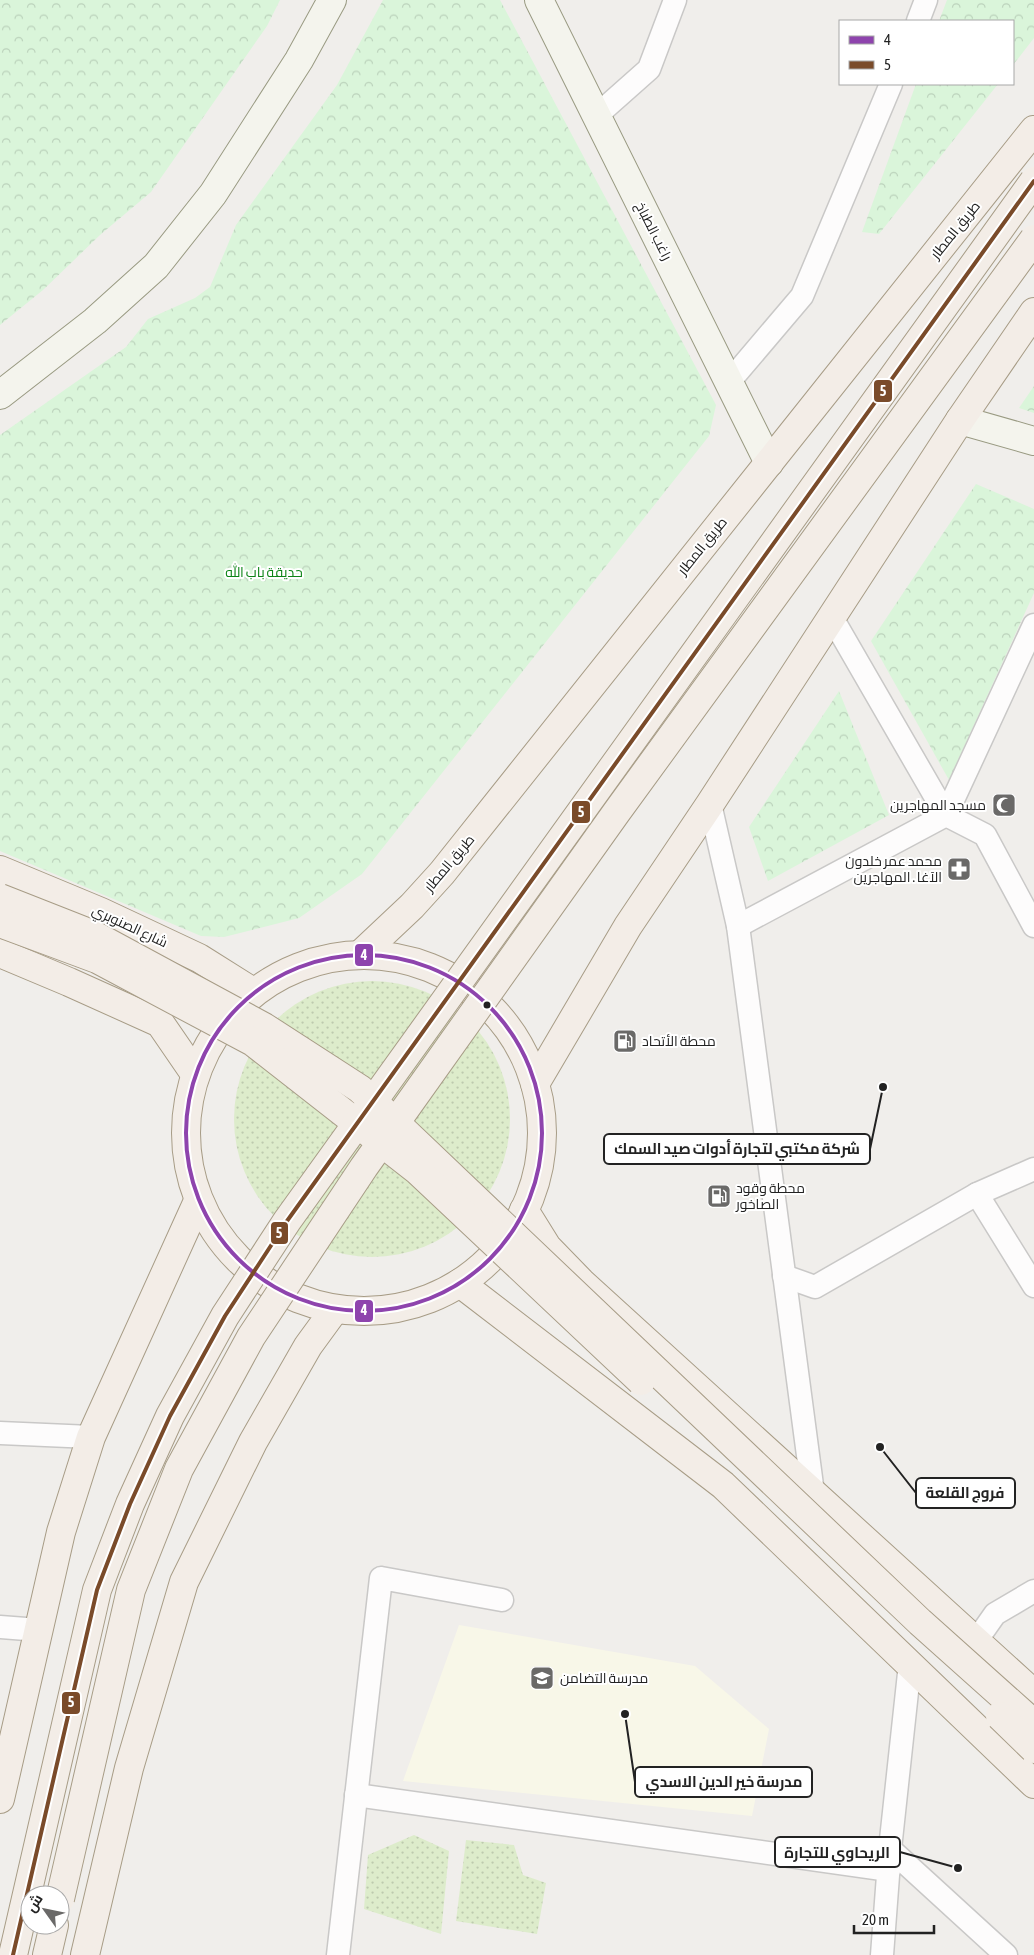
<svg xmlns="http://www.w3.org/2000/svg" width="1034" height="1955" viewBox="0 0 1034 1955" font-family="'Asap Condensed',Cairo,sans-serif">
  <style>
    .education { fill: #f8f7e8 }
    .grass { fill: url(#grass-dots) }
    .park { fill: url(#park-crowns) }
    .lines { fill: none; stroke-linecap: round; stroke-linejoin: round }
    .street-casing { stroke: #c9c8c7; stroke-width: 25 }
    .secondary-casing { stroke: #999a82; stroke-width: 30 }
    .primary-casing { stroke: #a79c86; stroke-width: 30 }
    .street { stroke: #fdfcfc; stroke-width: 22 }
    .secondary { stroke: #f4f4ed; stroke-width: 28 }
    .primary { stroke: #f3ede7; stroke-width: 28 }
    .primary-bridge-casing { stroke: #a79c86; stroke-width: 30; stroke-linecap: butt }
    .primary-bridge { stroke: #f3ede7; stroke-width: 28 }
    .bus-1-casing { stroke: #fff; stroke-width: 8 }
    .bus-2-casing { stroke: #fff; stroke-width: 8 }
    .bus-1 { stroke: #8e44ad; stroke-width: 4 }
    .bus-2 { stroke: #7a4b2a; stroke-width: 4 }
    .bus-dot { fill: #222; stroke: #fff; stroke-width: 2 }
    .labels { text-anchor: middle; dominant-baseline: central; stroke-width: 4; stroke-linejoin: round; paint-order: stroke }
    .street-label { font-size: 14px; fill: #222; stroke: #fff }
    .park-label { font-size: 14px; fill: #0c8416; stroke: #fff }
    .poi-label { font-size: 14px; fill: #222; stroke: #fff; text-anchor: start }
    .leader { fill: none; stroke: #222; stroke-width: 2 }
    .callout-dot { fill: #222; stroke: #fff; stroke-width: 2 }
    .callout { fill: #fff; stroke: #222; stroke-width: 2 }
    .callout-label { font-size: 15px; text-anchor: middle; font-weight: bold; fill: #222 }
    .line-badge { stroke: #fff; stroke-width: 2 }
    .badge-label { font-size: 14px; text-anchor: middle; font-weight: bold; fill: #fff }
  </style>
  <defs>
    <pattern id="grass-dots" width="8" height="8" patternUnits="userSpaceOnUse" patternTransform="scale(1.25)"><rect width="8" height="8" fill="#ddeccb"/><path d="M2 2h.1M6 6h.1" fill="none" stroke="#bdcaae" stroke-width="1.8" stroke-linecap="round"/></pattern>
    <pattern id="park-crowns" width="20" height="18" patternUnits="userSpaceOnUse" patternTransform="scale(1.25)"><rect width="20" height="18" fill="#daf5da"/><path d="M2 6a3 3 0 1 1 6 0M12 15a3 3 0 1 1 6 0" fill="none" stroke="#bbd2bb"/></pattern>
  </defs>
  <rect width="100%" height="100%" fill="#f0eeeb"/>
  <!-- education -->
  <path class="education" d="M 459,1625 L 695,1666 L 769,1729 L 752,1816 L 403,1781 Z"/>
  <!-- grass -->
  <g class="grass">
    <circle cx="372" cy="1119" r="138"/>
    <path d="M 414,1835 L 449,1851 L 441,1934 L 364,1909 L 368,1855 Z"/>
    <path d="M 466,1840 L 514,1845 L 523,1875 L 546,1883 L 537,1934 L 456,1921 Z"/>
  </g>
  <!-- park -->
  <g class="park">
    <path d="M 0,0 L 280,0 L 267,26 L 151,192 L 100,235 L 43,290 L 0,325 Z"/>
    <path d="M 383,0 L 500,0 L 716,405 L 709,436 L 362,874 L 299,918 L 224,937 L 201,936 L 0,851 L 0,435 L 126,347 L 148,319 L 195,298 L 210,287 L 236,225 L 337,85 Z"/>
    <path d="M 947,0 L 1034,0 L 1034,38 L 1013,65 L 1013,21 L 939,21 Z"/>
    <path d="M 916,84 L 998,84 L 879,234 L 862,232 Z"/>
    <path d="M 1034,386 L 1034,413 L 1019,408 Z"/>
    <path d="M 976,484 L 1034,509 L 1034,593 L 949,780 L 871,641 Z"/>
    <path d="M 839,691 L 889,815 L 768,881 L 749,827 Z"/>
  </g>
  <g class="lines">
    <!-- street casing -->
    <g class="street-casing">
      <g id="street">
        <path d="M 918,21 L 926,0"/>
        <path d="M 596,116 L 649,69 L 675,0"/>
        <path d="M 729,382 L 802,296 L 891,84"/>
        <path d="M 831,616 L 946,815 L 985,835 L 1034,926"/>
        <path d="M 710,804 L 738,926 L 813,1493"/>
        <path d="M 738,926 L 946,815 L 1034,625"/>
        <path d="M 977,1194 L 1034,1286"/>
        <path d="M 784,1276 L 815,1287 L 977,1194 L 1034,1169"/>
        <path d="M 0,1433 L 91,1437"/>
        <path d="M 0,1627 L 39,1630"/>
        <path d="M 976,1641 L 995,1614 L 1034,1591"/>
        <path d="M 356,1795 L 889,1870"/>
        <path d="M 890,1849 L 1006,1955"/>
        <path d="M 338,1955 L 381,1578 L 502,1600"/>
        <path d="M 882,1955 L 890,1849 L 910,1664"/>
      </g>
    </g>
    <!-- secondary casing -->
    <g class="secondary-casing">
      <g id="secondary">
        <path d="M 539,0 L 769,463"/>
        <path d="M 0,395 L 95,321 L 156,266 L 213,194 L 299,60 L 332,0"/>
        <path d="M 960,420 L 1034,441"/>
      </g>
    </g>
    <!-- primary casing -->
    <g class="primary-casing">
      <g id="primary">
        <path d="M 0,870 L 101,912 L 199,958 L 253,992"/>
        <path d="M 0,953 L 69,982 L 160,1023 L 195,1074"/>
        <path d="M 361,954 L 412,906 L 442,873 L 1034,130"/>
        <circle cx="364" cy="1133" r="178"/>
        <path d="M 535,1084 L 628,926 L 710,804 L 960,420 L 1034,312"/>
        <path d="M 524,1210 L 547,1247 L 581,1282 L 1034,1694"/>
        <path d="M 460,1283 L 723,1485 L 1034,1784"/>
        <path d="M 0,1799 L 61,1532 L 91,1437 L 198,1201"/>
        <path d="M 47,1955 L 54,1925"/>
        <path d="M 85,1955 L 129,1768 L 184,1582 L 253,1442 L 308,1346 L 335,1309"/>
      </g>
    </g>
    <!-- street -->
    <use href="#street" class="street"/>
    <!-- secondary -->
    <use href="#secondary" class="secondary"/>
    <!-- primary -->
    <use href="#primary" class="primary"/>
    <!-- primary-bridge casing -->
    <g class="primary-bridge-casing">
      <g id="primary-bridge">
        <path d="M 0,898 L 94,935 L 264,1027 L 360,1089 L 920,1622 L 1034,1724"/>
        <path d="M 0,923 L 97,959 L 253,1042 L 418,1171 L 641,1381"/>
        <path d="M 1000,1716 L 1034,1749"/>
        <path d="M 60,1899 L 131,1590 L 179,1469 L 251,1337 L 364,1167 L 616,813 L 1034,239"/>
        <path d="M 13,1955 L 97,1590 L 130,1504 L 170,1416 L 225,1316 L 287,1221 L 1034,181"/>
      </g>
    </g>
    <!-- primary-bridge -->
    <use href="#primary-bridge" class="primary-bridge"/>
    <!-- bus-1 casing -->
    <g class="bus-1-casing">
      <circle id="bus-1" cx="364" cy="1133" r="178"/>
    </g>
    <!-- bus-2 casing -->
    <g class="bus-2-casing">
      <path id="bus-2" d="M 13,1955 L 97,1590 L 130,1504 L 170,1416 L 225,1316 L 287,1221 L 1034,181"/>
    </g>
    <!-- bus-1 -->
    <use href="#bus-1" class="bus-1"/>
    <!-- bus-2 -->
    <use href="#bus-2" class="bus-2"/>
  </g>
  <!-- icons -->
  <defs>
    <g id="mosque-square" transform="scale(1.25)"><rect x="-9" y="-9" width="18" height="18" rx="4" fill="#6a6968" stroke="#fff"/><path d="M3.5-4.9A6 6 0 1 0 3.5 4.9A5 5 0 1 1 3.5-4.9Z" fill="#fff"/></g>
    <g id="pharmacy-square" transform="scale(1.25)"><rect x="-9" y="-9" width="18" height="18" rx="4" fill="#6a6968" stroke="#fff"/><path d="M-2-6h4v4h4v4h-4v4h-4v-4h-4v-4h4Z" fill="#fff"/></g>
    <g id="fuel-square" transform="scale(1.25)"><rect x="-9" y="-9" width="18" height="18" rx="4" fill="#6a6968" stroke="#fff"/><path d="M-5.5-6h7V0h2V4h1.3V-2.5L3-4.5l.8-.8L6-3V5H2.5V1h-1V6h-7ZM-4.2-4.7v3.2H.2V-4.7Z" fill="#fff"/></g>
    <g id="school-square" transform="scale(1.25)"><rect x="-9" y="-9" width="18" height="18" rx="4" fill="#6a6968" stroke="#fff"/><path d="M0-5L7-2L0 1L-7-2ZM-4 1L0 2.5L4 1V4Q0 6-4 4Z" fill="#fff"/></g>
  </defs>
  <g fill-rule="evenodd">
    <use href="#mosque-square" x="1004" y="805"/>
    <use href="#pharmacy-square" x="959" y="869"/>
    <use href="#fuel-square" x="625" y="1041"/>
    <use href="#fuel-square" x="719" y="1196"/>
    <use href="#school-square" x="542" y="1678"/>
  </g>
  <!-- markers -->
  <circle class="bus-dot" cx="487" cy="1005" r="4.5"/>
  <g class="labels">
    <!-- street labels -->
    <g class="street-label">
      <text transform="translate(955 230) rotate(-51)">طريق المطار</text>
      <text transform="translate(654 231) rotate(63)">راغب الطباخ</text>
      <text transform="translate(702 546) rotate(-51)">طريق المطار</text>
      <text transform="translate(449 863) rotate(-50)">طريق المطار</text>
      <text transform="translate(130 926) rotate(25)">شارع الصنوبري</text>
    </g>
    <!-- park labels -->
    <g class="park-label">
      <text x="264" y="572">حديقة باب الله</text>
    </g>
    <!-- poi labels -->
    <g class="poi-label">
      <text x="986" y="805" text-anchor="end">مسجد المهاجرين</text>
      <text x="942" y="861" text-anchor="end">محمد عمر خلدون<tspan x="942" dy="16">الآغا . المهاجرين</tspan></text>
      <text x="642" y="1041">محطة الأتحاد</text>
      <text x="736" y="1188">محطة وقود<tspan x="736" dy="16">الصاخور</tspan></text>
      <text x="560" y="1678">مدرسة التضامن</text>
    </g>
  </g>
  <!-- callouts -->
  <path class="leader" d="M883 1087L870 1149M880 1447L916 1493M625 1714L635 1782M958 1868L900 1852"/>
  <g class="callout-dot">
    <circle cx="883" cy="1087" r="5"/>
    <circle cx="880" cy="1447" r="5"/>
    <circle cx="625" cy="1714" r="5"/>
    <circle cx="958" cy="1868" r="5"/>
  </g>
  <g class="callout">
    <rect x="604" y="1134" width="266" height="30" rx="5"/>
    <rect x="916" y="1478" width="99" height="30" rx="5"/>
    <rect x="635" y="1767" width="177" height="30" rx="5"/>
    <rect x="775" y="1837" width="125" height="30" rx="5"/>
  </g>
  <g class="callout-label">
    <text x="737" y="1154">شركة مكتبي لتجارة أدوات صيد السمك</text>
    <text x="965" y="1498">فروج القلعة</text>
    <text x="724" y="1787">مدرسة خير الدين الاسدي</text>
    <text x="837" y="1858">الريحاوي للتجارة</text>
  </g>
  <g class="line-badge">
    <rect x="873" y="379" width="20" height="24" rx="5" fill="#7a4b2a"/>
    <rect x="571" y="800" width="20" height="24" rx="5" fill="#7a4b2a"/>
    <rect x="354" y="943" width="20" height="24" rx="5" fill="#8e44ad"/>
    <rect x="270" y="1221" width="19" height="24" rx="5" fill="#7a4b2a"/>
    <rect x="354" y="1299" width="20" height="24" rx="5" fill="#8e44ad"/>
    <rect x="61" y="1691" width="20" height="24" rx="5" fill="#7a4b2a"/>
  </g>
  <g class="badge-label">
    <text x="883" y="396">5</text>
    <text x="581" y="817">5</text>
    <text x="364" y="960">4</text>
    <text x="279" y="1238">5</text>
    <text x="364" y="1315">4</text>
    <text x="71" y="1707">5</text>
  </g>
  <!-- legend -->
  <rect x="839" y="20" width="175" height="65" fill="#ffffff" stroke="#a7a7a7"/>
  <rect x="849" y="36" width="25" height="8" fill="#8e44ad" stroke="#a7a7a7"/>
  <text x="884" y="45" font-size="15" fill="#222222">4</text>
  <rect x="849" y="61" width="25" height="8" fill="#7a4b2a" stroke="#a7a7a7"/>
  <text x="884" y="70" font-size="15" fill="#222222">5</text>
  <!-- north arrow -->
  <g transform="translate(45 1910) rotate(303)"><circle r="24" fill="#ffffff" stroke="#a7a7a7"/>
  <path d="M0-4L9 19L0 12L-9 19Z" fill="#6a6968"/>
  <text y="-8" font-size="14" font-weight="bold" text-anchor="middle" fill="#222222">ش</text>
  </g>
  <!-- scale -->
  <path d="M854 1925v8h80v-8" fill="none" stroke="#222222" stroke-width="2.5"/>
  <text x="862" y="1925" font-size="15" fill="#222222" stroke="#ffffff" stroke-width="4" paint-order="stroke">20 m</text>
</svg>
